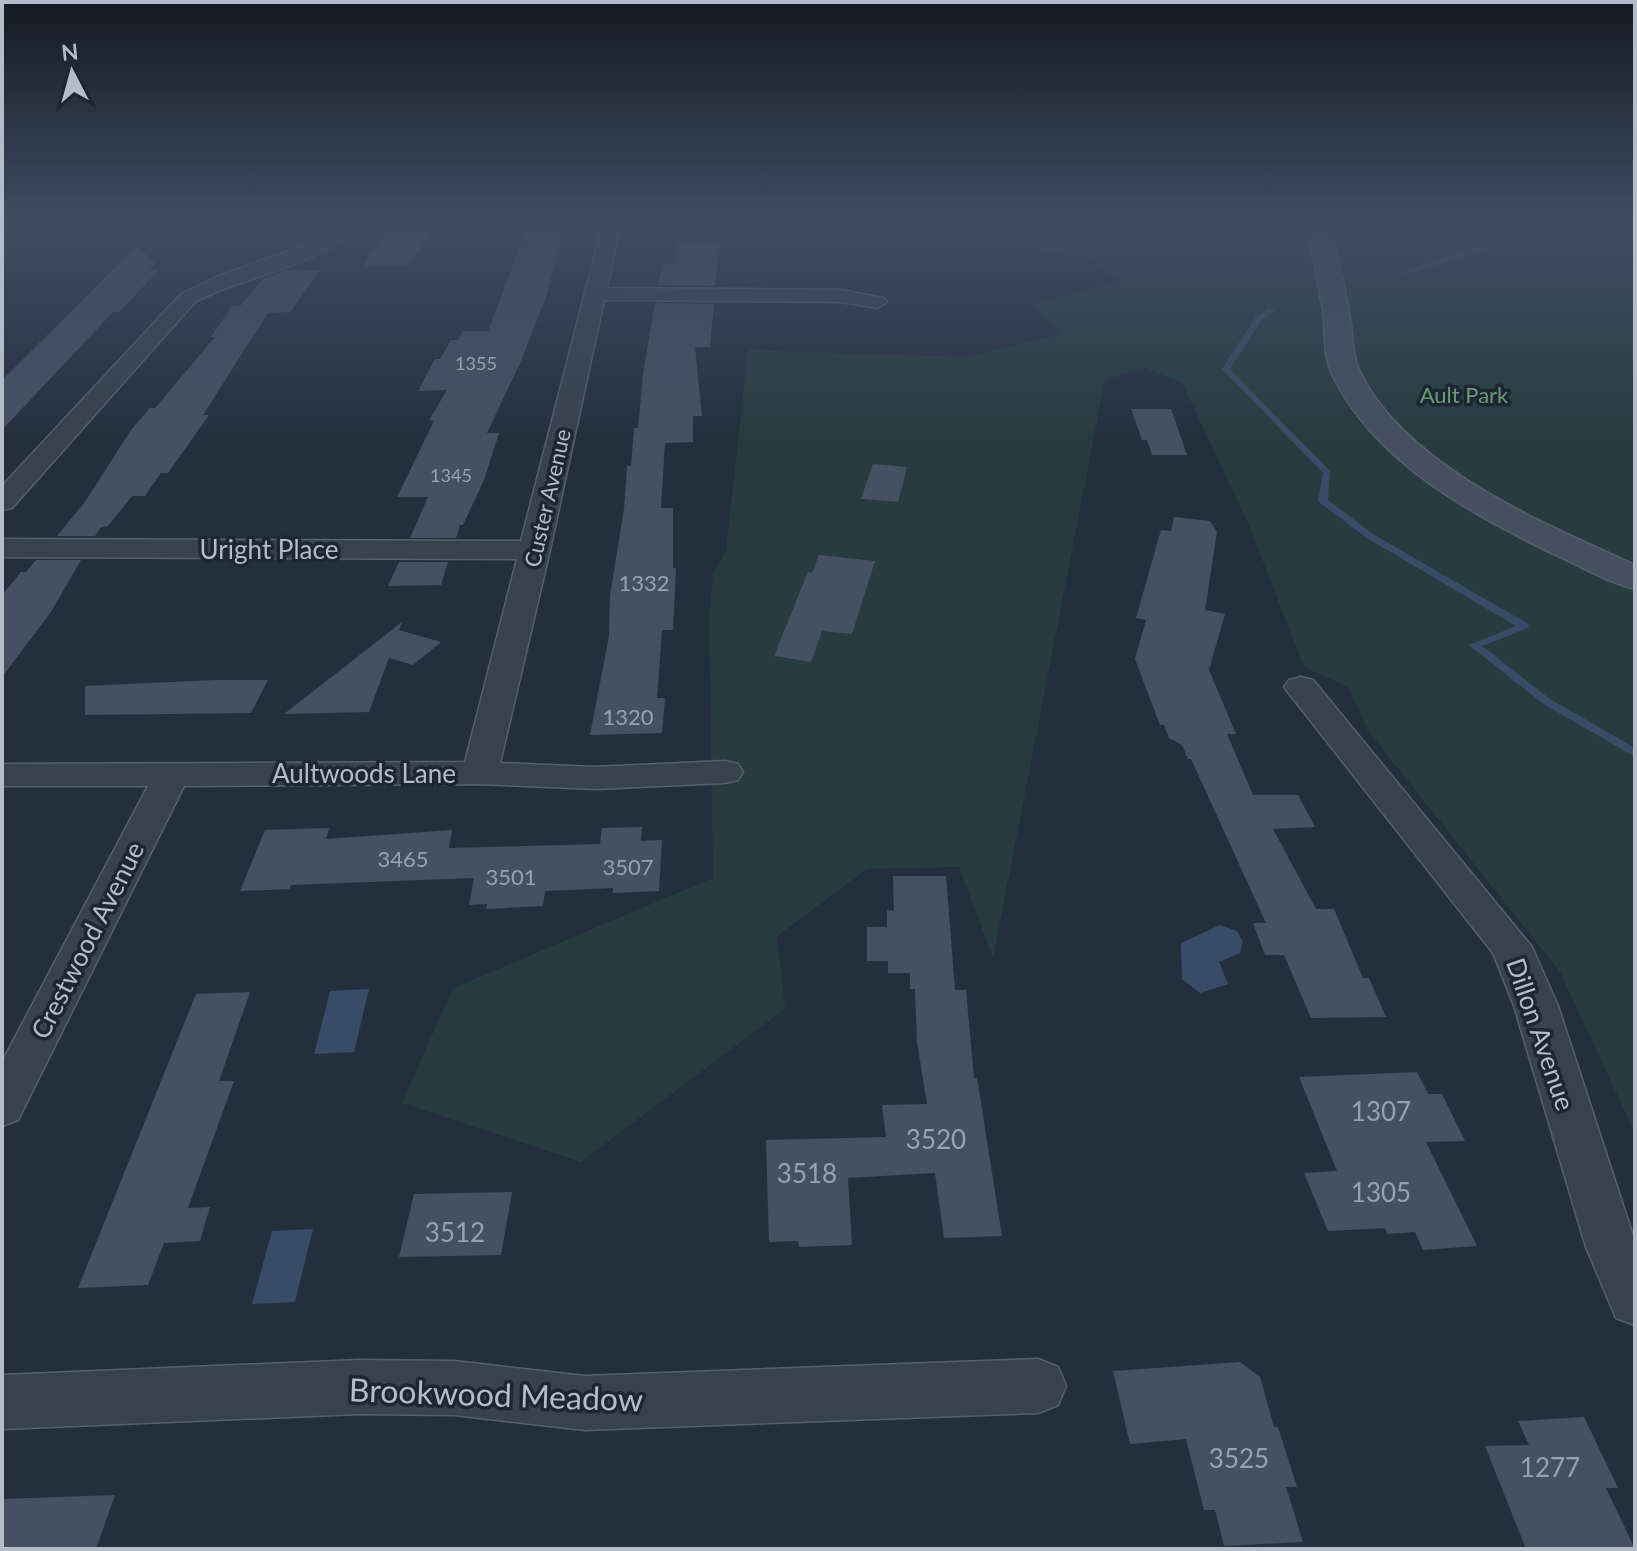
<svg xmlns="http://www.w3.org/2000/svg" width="1637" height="1551" viewBox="0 0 1637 1551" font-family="Lato,sans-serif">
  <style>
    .green { fill: #263c3f }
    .water { fill: #394c67 }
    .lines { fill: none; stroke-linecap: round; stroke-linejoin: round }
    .stream { fill: #394c67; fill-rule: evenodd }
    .building { fill: #455162 }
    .street-casing { stroke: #565f6c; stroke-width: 3 }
    .secondary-casing { stroke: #565f6c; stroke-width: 3 }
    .street { fill: #38414e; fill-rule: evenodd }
    .secondary { fill: #465061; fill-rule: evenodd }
    .labels { text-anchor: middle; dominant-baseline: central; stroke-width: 7; stroke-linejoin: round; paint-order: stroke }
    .far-number-label { font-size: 18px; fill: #98a1af }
    .far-park-label { font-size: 22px; fill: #6b9a76; stroke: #1d2633 }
    .far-street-label { font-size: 22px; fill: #b4bcc9; stroke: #1d2633 }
    .number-label { font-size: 22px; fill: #98a1af }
    .street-label { font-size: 26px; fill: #b4bcc9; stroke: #1d2633 }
    .near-number-label { font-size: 26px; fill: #98a1af }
    .near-street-label { font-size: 32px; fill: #b4bcc9; stroke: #1d2633 }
  </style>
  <rect width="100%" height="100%" fill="#242f3e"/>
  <!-- green -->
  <path class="green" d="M 1110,223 L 1635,223 L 1635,1133 L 1560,972 L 1369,732 L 1348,687 L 1304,667 L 1248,523 L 1182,383 L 1144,367 L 1105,380 L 993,958 L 959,867 L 867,869 L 777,936 L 785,1009 L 581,1162 L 402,1103 L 453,988 L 713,878 L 709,616 L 713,573 L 726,551 L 748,350 L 964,357 L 1062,334 L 1033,303 L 1120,282 L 1086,257 L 1007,246 L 1120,236 Z"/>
  <!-- water -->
  <g class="water">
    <path d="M 1220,925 L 1237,931 L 1243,942 L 1240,953 L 1219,962 L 1228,984 L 1200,993 L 1182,979 L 1181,943 Z"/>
    <path d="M 369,989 L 354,1052 L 314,1054 L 330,991 Z"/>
    <path d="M 313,1229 L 295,1302 L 252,1304 L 272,1231 Z"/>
  </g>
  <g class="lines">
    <!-- stream -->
    <g class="stream">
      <path d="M 1567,223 L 1587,223 L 1533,235 L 1403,275 L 1398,274 L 1438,259 Z"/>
      <path d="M 1268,308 L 1275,310 L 1261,321 L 1230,369 L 1330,471 L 1328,500 L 1373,534 L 1528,624 L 1529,626 L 1528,628 L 1482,646 L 1550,699 L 1635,748 L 1635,757 L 1542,703 L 1469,645 L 1516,626 L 1367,538 L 1320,503 L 1318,501 L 1323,473 L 1222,369 L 1255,318 Z"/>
    </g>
  </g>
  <!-- building -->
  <g class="building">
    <path d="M 394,227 L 432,227 L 429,230 L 432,230 L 407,266 L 362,267 L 388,229 Z"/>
    <path d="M 563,230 L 547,294 L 521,361 L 487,433 L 499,433 L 484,480 L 463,525 L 460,525 L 456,538 L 410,538 L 428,497 L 397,497 L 434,421 L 429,420 L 447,390 L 418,391 L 435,359 L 440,359 L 451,340 L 458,340 L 463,331 L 488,331 L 526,231 Z"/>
    <path d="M 678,243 L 719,243 L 715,286 L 658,285 L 663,264 L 675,264 Z"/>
    <path d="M 137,246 L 155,263 L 149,270 L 159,270 L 119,312 L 113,312 L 2,430 L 2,380 Z"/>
    <path d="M 286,270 L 319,271 L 290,312 L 268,313 L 203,415 L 209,415 L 168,473 L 161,473 L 145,496 L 132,496 L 108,526 L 101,527 L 95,536 L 57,536 L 85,502 L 131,430 L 150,408 L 155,408 L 215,337 L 211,337 L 232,306 L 240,306 L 263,279 Z"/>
    <path d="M 655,303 L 714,304 L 710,347 L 695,347 L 702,416 L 693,416 L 693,442 L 665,443 L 661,508 L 673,508 L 673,568 L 676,568 L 673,630 L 662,630 L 657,698 L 665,698 L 662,733 L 590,735 L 609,636 L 610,595 L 624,509 L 627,466 L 631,466 L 634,428 L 638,428 L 643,374 Z"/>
    <path d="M 1131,409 L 1171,409 L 1187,455 L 1152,455 L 1147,440 L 1142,440 Z"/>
    <path d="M 873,464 L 907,467 L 898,502 L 861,499 Z"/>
    <path d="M 1174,517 L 1210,521 L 1217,532 L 1205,610 L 1225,614 L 1209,670 L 1236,734 L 1227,734 L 1253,795 L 1298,795 L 1315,827 L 1273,829 L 1316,909 L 1334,909 L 1363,978 L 1369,978 L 1386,1017 L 1311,1018 L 1284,955 L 1265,955 L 1253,923 L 1266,923 L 1191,759 L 1188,759 L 1182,745 L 1169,738 L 1164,725 L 1160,725 L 1135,659 L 1146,620 L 1136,618 L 1161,530 L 1171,531 Z"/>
    <path d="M 819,555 L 875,561 L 852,634 L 822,631 L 811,662 L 774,656 L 808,572 L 812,573 Z"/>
    <path d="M 36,560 L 81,560 L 51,612 L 2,677 L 2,595 L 21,572 L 26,572 Z"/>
    <path d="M 399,562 L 448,562 L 441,585 L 388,586 Z"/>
    <path d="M 402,622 L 399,630 L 441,642 L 413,665 L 389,658 L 369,712 L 284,714 Z"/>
    <path d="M 215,680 L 268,680 L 251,713 L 85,715 L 85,686 Z"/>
    <path d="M 642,827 L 641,841 L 662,840 L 659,891 L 613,893 L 613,888 L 545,891 L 543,906 L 486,909 L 487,904 L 469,905 L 474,878 L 291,885 L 289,889 L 240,891 L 265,830 L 329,828 L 326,839 L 452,830 L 449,848 L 600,844 L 602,828 Z"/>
    <path d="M 893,876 L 946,876 L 955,990 L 966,990 L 974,1078 L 977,1078 L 1002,1236 L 944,1238 L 935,1173 L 848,1178 L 852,1245 L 799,1247 L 798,1241 L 769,1242 L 766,1140 L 886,1137 L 882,1105 L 927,1104 L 917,1042 L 915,989 L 910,989 L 910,973 L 888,973 L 888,961 L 867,961 L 867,927 L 887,927 L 887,910 L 894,911 Z"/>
    <path d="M 250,992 L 219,1081 L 234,1081 L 188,1208 L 210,1207 L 200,1241 L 164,1243 L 148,1285 L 78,1288 L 196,994 Z"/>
    <path d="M 1417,1072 L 1428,1094 L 1442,1094 L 1465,1141 L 1426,1142 L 1477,1246 L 1423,1250 L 1415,1232 L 1387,1234 L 1385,1228 L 1328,1231 L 1304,1173 L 1337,1171 L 1299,1077 Z"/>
    <path d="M 512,1192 L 501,1255 L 399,1257 L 414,1194 Z"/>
    <path d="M 1240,1362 L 1260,1377 L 1274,1427 L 1278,1427 L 1297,1487 L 1286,1487 L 1303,1542 L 1224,1546 L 1215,1510 L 1204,1510 L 1186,1439 L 1130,1444 L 1113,1371 Z"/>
    <path d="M 1584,1417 L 1618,1488 L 1606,1488 L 1635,1549 L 1526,1549 L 1485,1446 L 1529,1445 L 1518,1421 Z"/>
    <path d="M 115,1495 L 96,1549 L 2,1549 L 2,1499 Z"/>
  </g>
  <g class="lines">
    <!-- street casing -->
    <g class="street-casing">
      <g id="street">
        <path d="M 338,223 L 359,223 C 323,267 245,275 195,302 L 12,508 L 2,510 L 2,486 L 181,294 L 221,275 L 308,244 Z"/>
        <path d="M 603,223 L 621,223 L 607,288 L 841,290 L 884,298 L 887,302 L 877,308 L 841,302 L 604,300 L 550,550 L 500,763 L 595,767 L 725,761 L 738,764 L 743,772 L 738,780 L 725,783 L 595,789 L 480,784 L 184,786 L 18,1120 L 2,1126 L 2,1062 L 148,786 L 2,786 L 2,764 L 465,762 L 517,559 L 2,557 L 2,539 L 521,541 Z"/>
        <path d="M 1301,677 L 1313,680 L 1532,947 L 1558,1006 L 1635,1242 L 1635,1325 L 1616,1318 L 1586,1247 L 1514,1006 L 1493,953 L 1284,687 L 1289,680 Z"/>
        <path d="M 1038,1359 L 1058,1367 L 1066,1386 L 1058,1405 L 1038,1413 L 585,1430 L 454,1415 L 359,1414 L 2,1429 L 2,1375 L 359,1360 L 454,1361 L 585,1376 Z"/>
      </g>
    </g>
    <!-- secondary casing -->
    <g class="secondary-casing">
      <path id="secondary" d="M 1305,223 L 1327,223 C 1337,254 1345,286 1350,318 C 1353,336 1352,356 1360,372 C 1405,466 1544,524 1635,565 L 1635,589 C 1610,583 1586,569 1562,558 C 1475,516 1375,464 1332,374 C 1323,355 1326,333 1323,313 C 1319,283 1312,253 1305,223 Z"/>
    </g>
    <!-- street -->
    <use href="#street" class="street"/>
    <!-- secondary -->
    <use href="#secondary" class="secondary"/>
  </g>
  <!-- sky -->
  <linearGradient id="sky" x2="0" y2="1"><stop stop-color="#141a22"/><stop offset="0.51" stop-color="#3f4d63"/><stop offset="1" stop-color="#3f4d63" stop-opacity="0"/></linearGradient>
  <rect width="1637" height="440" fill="url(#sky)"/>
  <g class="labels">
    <!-- far-number labels -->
    <g class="far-number-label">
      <text x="476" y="363">1355</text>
      <text x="451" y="475">1345</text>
    </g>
    <!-- far-park labels -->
    <g class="far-park-label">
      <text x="1464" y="394">Ault Park</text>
    </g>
    <!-- far-street labels -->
    <g class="far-street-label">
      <text transform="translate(547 498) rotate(-77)">Custer Avenue</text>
    </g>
    <!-- number labels -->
    <g class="number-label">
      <text x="644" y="582">1332</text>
      <text x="628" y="716">1320</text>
      <text x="403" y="858">3465</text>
      <text x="628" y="866">3507</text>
      <text x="511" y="876">3501</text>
    </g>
    <!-- street labels -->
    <g class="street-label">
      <text x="269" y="549">Uright Place</text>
      <text x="364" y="773">Aultwoods Lane</text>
      <text transform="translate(87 940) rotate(-63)">Crestwood Avenue</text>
      <text transform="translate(1541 1034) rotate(71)">Dillon Avenue</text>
    </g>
    <!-- near-number labels -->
    <g class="near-number-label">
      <text x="1381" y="1111">1307</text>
      <text x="936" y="1139">3520</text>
      <text x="807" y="1173">3518</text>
      <text x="1381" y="1192">1305</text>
      <text x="455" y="1232">3512</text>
      <text x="1239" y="1458">3525</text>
      <text x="1550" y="1467">1277</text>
    </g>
    <!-- near-street labels -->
    <g class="near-street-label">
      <text transform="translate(496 1394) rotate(2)">Brookwood Meadow</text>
    </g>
  </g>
  <!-- border -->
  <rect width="1637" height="1551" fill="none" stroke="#b4bcc9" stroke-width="8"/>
  <!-- north arrow -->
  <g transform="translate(72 72) rotate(354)" stroke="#1d2633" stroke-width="6" paint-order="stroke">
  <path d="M0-6L14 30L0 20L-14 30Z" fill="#b4bcc9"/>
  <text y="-12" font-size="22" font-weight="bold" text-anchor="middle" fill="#b4bcc9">N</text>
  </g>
</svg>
